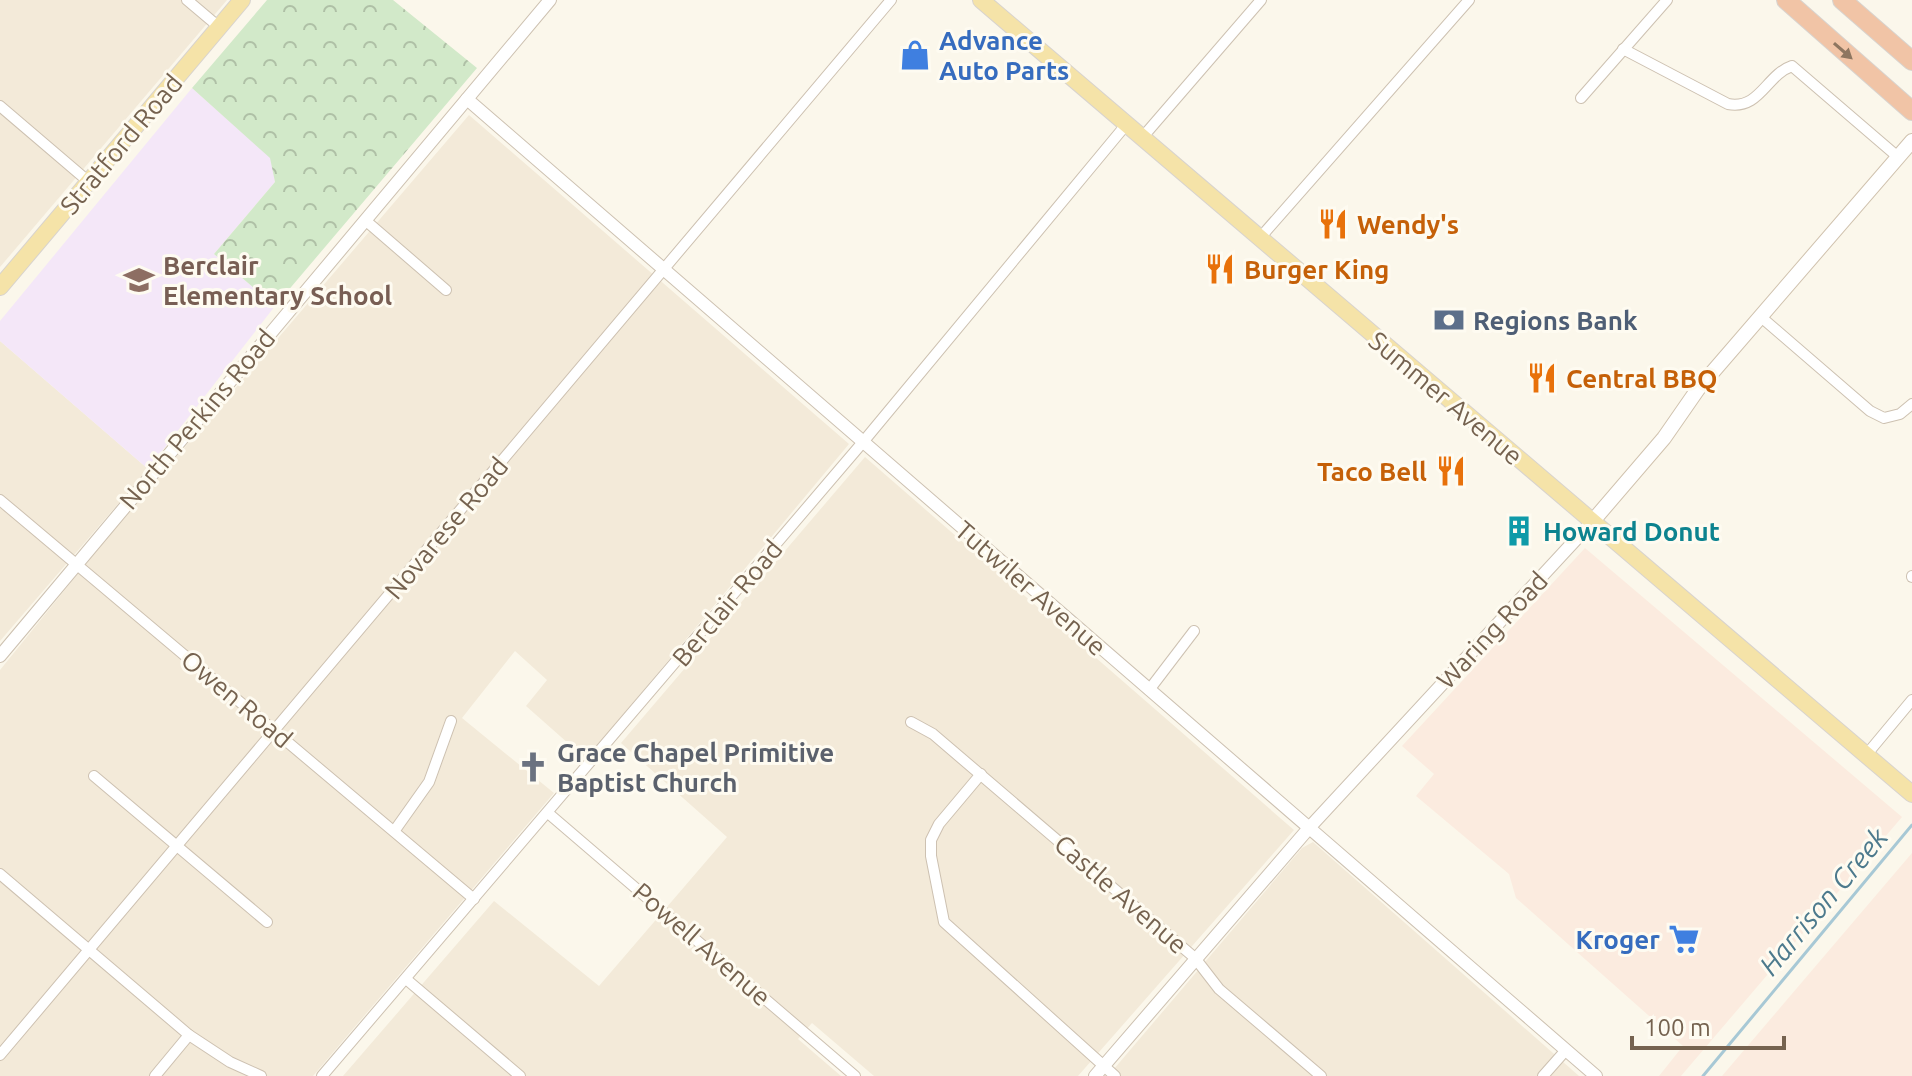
<svg xmlns="http://www.w3.org/2000/svg" width="1912" height="1076" viewBox="0 0 1912 1076" font-family="Ubuntu,sans-serif">
  <style>
    .residential { fill: #f3ead9 }
    .commercial { fill: #fbebdf }
    .education { fill: #f4e7f8 }
    .park { fill: url(#park-crowns) }
    .lines { fill: none; stroke-linecap: round; stroke-linejoin: round }
    .stream { stroke: #a7c8d5; stroke-width: 3 }
    .minor-casing { stroke: #cdc1b1; stroke-width: 12 }
    .tertiary-casing { stroke: #cdc1b1; stroke-width: 14 }
    .secondary-casing { stroke: #d0c2ae; stroke-width: 16 }
    .primary-casing { stroke: #d8d3ce; stroke-width: 18 }
    .motorway-casing { stroke: #d8d3ce; stroke-width: 20 }
    .minor { stroke: #fff; stroke-width: 10 }
    .tertiary { stroke: #fff; stroke-width: 12 }
    .secondary { stroke: #fff; stroke-width: 14 }
    .primary { stroke: #f5e3a8; stroke-width: 16 }
    .motorway { stroke: #f1c4a6; stroke-width: 18 }
    .oneway { fill: #8e7660 }
    .labels { text-anchor: middle; dominant-baseline: central; stroke-width: 6; stroke-linejoin: round; paint-order: stroke }
    .shop-label { font-size: 26px; font-weight: bold; fill: #366cbe; stroke: #fefbf1; text-anchor: start }
    .street-label { font-size: 26px; fill: #75624f; stroke: #fefbf1 }
    .food-label { font-size: 26px; font-weight: bold; fill: #c56008; stroke: #fefbf1; text-anchor: start }
    .education-label { font-size: 26px; font-weight: bold; fill: #785e54; stroke: #fefbf1; text-anchor: start }
    .service-label { font-size: 26px; font-weight: bold; fill: #4e5e75; stroke: #fefbf1; text-anchor: start }
    .culture-label { font-size: 26px; font-weight: bold; fill: #0d838f; stroke: #fefbf1; text-anchor: start }
    .worship-label { font-size: 26px; font-weight: bold; fill: #5b616d; stroke: #fefbf1; text-anchor: start }
    .water-label { font-size: 28px; font-style: italic; fill: #4d7a8d; stroke: #fefbf1 }
  </style>
  <defs>
    <pattern id="park-crowns" width="20" height="18" patternUnits="userSpaceOnUse" patternTransform="scale(2)"><rect width="20" height="18" fill="#d2e9c9"/><path d="M2 6a3 3 0 1 1 6 0M12 15a3 3 0 1 1 6 0" fill="none" stroke="#afc0a6"/></pattern>
  </defs>
  <rect width="100%" height="100%" fill="#fbf7eb"/>
  <!-- residential -->
  <g class="residential">
    <path d="M 0,0 L 227,0 L 0,267 Z"/>
    <path d="M 469,115 L 849,444 L 586,759 L 526,706 L 547,680 L 515,651 L 462,718 L 554,793 L 313,1076 L 0,1076 L 0,670 L 102,544 Z"/>
    <path d="M 0,341 L 148,469 L 0,641 Z"/>
    <path d="M 865,457 L 1294,830 L 1078,1076 L 874,1076 L 812,1023 L 798,1039 L 841,1076 L 343,1076 L 494,901 L 599,986 L 727,837 L 621,743 Z"/>
    <path d="M 1313,842 L 1579,1076 L 1108,1076 L 1302,848 Z"/>
  </g>
  <!-- commercial -->
  <g class="commercial">
    <path d="M 1585,548 L 1902,817 L 1681,1076 L 1659,1076 L 1683,1046 L 1516,898 L 1509,874 L 1416,796 L 1434,774 L 1402,746 Z"/>
    <path d="M 1912,853 L 1912,1076 L 1722,1076 Z"/>
  </g>
  <!-- education -->
  <path class="education" d="M 192,88 L 271,158 L 275,182 L 214,254 L 275,306 L 148,469 L 0,341 L 0,321 Z"/>
  <!-- park -->
  <path class="park" d="M 267,0 L 393,0 L 477,68 L 275,306 L 214,254 L 275,182 L 270,158 L 192,88 Z"/>
  <g class="lines">
    <!-- stream -->
    <path class="stream" d="M 1703,1076 L 1912,825"/>
    <!-- minor casing -->
    <g class="minor-casing">
      <g id="minor">
        <path d="M 187,0 L 219,27"/>
        <path d="M 1623,49 L 1728,104 C 1760,110 1766,75 1792,66 L 1898,157"/>
        <path d="M 1581,98 L 1667,0"/>
        <path d="M 0,106 L 89,182"/>
        <path d="M 1141,139 L 1261,0"/>
        <path d="M 365,220 L 446,290"/>
        <path d="M 1259,239 L 1469,0"/>
        <path d="M 1761,317 L 1870,411 L 1884,418 L 1900,414 L 1912,404"/>
        <path d="M 0,500 L 474,899"/>
        <path d="M 1912,576 L 1912,577"/>
        <path d="M 1149,690 L 1194,631"/>
        <path d="M 911,722 L 933,734 L 1195,958 L 1219,989 L 1321,1076"/>
        <path d="M 1867,754 L 1912,700"/>
        <path d="M 981,774 L 939,824 L 931,840 L 931,856 L 944,922 L 1115,1076"/>
        <path d="M 94,776 L 267,922"/>
        <path d="M 548,813 L 855,1076"/>
        <path d="M 395,830 L 429,782 L 451,721"/>
        <path d="M 0,874 L 189,1035 L 230,1062 L 261,1076"/>
        <path d="M 406,979 L 520,1076"/>
        <path d="M 0,1055 L 891,0"/>
        <path d="M 155,1076 L 189,1035"/>
        <path d="M 322,1076 L 863,442 L 1125,126"/>
        <path d="M 1543,1076 L 1566,1050"/>
      </g>
    </g>
    <!-- tertiary casing -->
    <g class="tertiary-casing">
      <g id="tertiary">
        <path d="M 467,99 L 1596,1076"/>
        <path d="M 0,656 L 550,0"/>
        <path d="M 1095,1076 L 1309,828 L 1592,522"/>
      </g>
    </g>
    <!-- secondary casing -->
    <g class="secondary-casing">
      <path id="secondary" d="M 1592,522 L 1664,438 L 1698,389 L 1912,141"/>
    </g>
    <!-- primary casing -->
    <g class="primary-casing">
      <g id="primary">
        <path d="M 981,0 L 1912,794"/>
        <path d="M 0,287 L 242,0"/>
      </g>
    </g>
    <!-- motorway casing -->
    <g class="motorway-casing">
      <g id="motorway">
        <path d="M 1786,0 L 1912,111"/>
        <path d="M 1842,0 L 1912,61"/>
      </g>
    </g>
    <!-- minor -->
    <use href="#minor" class="minor"/>
    <!-- tertiary -->
    <use href="#tertiary" class="tertiary"/>
    <!-- secondary -->
    <use href="#secondary" class="secondary"/>
    <!-- primary -->
    <use href="#primary" class="primary"/>
    <!-- motorway -->
    <use href="#motorway" class="motorway"/>
  </g>
  <!-- one-way arrows -->
  <defs><path id="oneway-solid" d="M-6-.8H1V-3.2L6.5 0L1 3.2V.8H-6Z" transform="scale(2)"/></defs>
  <use class="oneway" href="#oneway-solid" transform="translate(1843 51) rotate(41)"/>
  <!-- icons -->
  <defs>
    <g id="shop-bare" transform="scale(2.4)"><path d="M-5-2.5h2.3a2.7 3.5 0 0 1 5.4 0H5L5.5 6h-11ZM-1.5-2.5h3a1.5 2.3 0 0 0-3 0Z" fill="#3f7fe0" stroke="#fefbf1" stroke-width="2.5" paint-order="stroke"/></g>
    <g id="restaurant-bare" transform="scale(2.4)"><path d="M-5-6h1v4h1v-4h1v4h1v-4h1v5L-1.5 .5V6h-2V.5L-5-1ZM5-6V6H3V1.5H1.5Q1.5-4 5-6Z" fill="#e8710a" stroke="#fefbf1" stroke-width="2.5" paint-order="stroke"/></g>
    <g id="school-bare" transform="scale(2.4)"><path d="M0-5L7-2L0 1L-7-2ZM-4 1L0 2.5L4 1V4Q0 6-4 4Z" fill="#8d6e63" stroke="#fefbf1" stroke-width="2.5" paint-order="stroke"/></g>
    <g id="bank-bare" transform="scale(2.4)"><path d="M-6-4H6V4H-6ZM0-2.3a2.3 2.3 0 1 0 0 4.6a2.3 2.3 0 1 0 0-4.6Z" fill="#5c6f8a" stroke="#fefbf1" stroke-width="2.5" paint-order="stroke"/></g>
    <g id="building-bare" transform="scale(2.4)"><path d="M-4-6H4V6H1V3H-1V6H-4ZM-2.5-4.3h1.7v1.8h-1.7ZM.8-4.3h1.7v1.8H.8ZM-2.5-1h1.7V.8h-1.7ZM.8-1h1.7V.8H.8Z" fill="#0f9aa8" stroke="#fefbf1" stroke-width="2.5" paint-order="stroke"/></g>
    <g id="church-bare" transform="scale(2.4)"><path d="M-1.2-6h2.4v3.5h3.3v2.4h-3.3V6h-2.4V-.1h-3.3v-2.4h3.3Z" fill="#6b7280" stroke="#fefbf1" stroke-width="2.5" paint-order="stroke"/></g>
    <g id="supermarket-bare" transform="scale(2.4)"><path d="M-6-5.5h2.5l.6 2H6L4.5 2H-2.5L-4.4-4H-6ZM-1.5 3.2a1.3 1.3 0 1 0 .1 0ZM3 3.2a1.3 1.3 0 1 0 .1 0Z" fill="#3f7fe0" stroke="#fefbf1" stroke-width="2.5" paint-order="stroke"/></g>
  </defs>
  <g fill-rule="evenodd">
    <use href="#shop-bare" x="915" y="55"/>
    <use href="#restaurant-bare" x="1333" y="224"/>
    <use href="#restaurant-bare" x="1220" y="269"/>
    <use href="#school-bare" x="139" y="280"/>
    <use href="#bank-bare" x="1449" y="320"/>
    <use href="#restaurant-bare" x="1542" y="378"/>
    <use href="#restaurant-bare" x="1451" y="471"/>
    <use href="#building-bare" x="1519" y="531"/>
    <use href="#church-bare" x="533" y="767"/>
    <use href="#supermarket-bare" x="1684" y="939"/>
  </g>
  <g class="labels">
    <!-- shop labels -->
    <g class="shop-label">
      <text x="939" y="40">Advance<tspan x="939" dy="30">Auto Parts</tspan></text>
      <text x="1660" y="939" text-anchor="end">Kroger</text>
    </g>
    <!-- street labels -->
    <g class="street-label">
      <text transform="translate(121 144) rotate(-50)">Stratford Road</text>
      <text transform="translate(1446 398) rotate(40)">Summer Avenue</text>
      <text transform="translate(197 419) rotate(-50)">North Perkins Road</text>
      <text transform="translate(446 528) rotate(-50)">Novarese Road</text>
      <text transform="translate(1031 588) rotate(41)">Tutwiler Avenue</text>
      <text transform="translate(727 603) rotate(-50)">Berclair Road</text>
      <text transform="translate(1492 630) rotate(-47)">Waring Road</text>
      <text transform="translate(237 699) rotate(40)">Owen Road</text>
      <text transform="translate(1121 894) rotate(41)">Castle Avenue</text>
      <text transform="translate(702 944) rotate(41)">Powell Avenue</text>
    </g>
    <!-- food labels -->
    <g class="food-label">
      <text x="1357" y="224">Wendy's</text>
      <text x="1244" y="269">Burger King</text>
      <text x="1566" y="378">Central BBQ</text>
      <text x="1427" y="471" text-anchor="end">Taco Bell</text>
    </g>
    <!-- education labels -->
    <g class="education-label">
      <text x="163" y="265">Berclair<tspan x="163" dy="30">Elementary School</tspan></text>
    </g>
    <!-- service labels -->
    <g class="service-label">
      <text x="1473" y="320">Regions Bank</text>
    </g>
    <!-- culture labels -->
    <g class="culture-label">
      <text x="1543" y="531">Howard Donut</text>
    </g>
    <!-- worship labels -->
    <g class="worship-label">
      <text x="557" y="752">Grace Chapel Primitive<tspan x="557" dy="30">Baptist Church</tspan></text>
    </g>
    <!-- water labels -->
    <g class="water-label">
      <text transform="translate(1823 901) rotate(-50)">Harrison Creek</text>
    </g>
  </g>
  <!-- scale -->
  <path d="M1632 1036v12h152v-12" fill="none" stroke="#75624f" stroke-width="4"/>
  <text x="1644" y="1036" font-size="24" fill="#75624f" stroke="#fefbf1" stroke-width="6" paint-order="stroke">100 m</text>
</svg>
